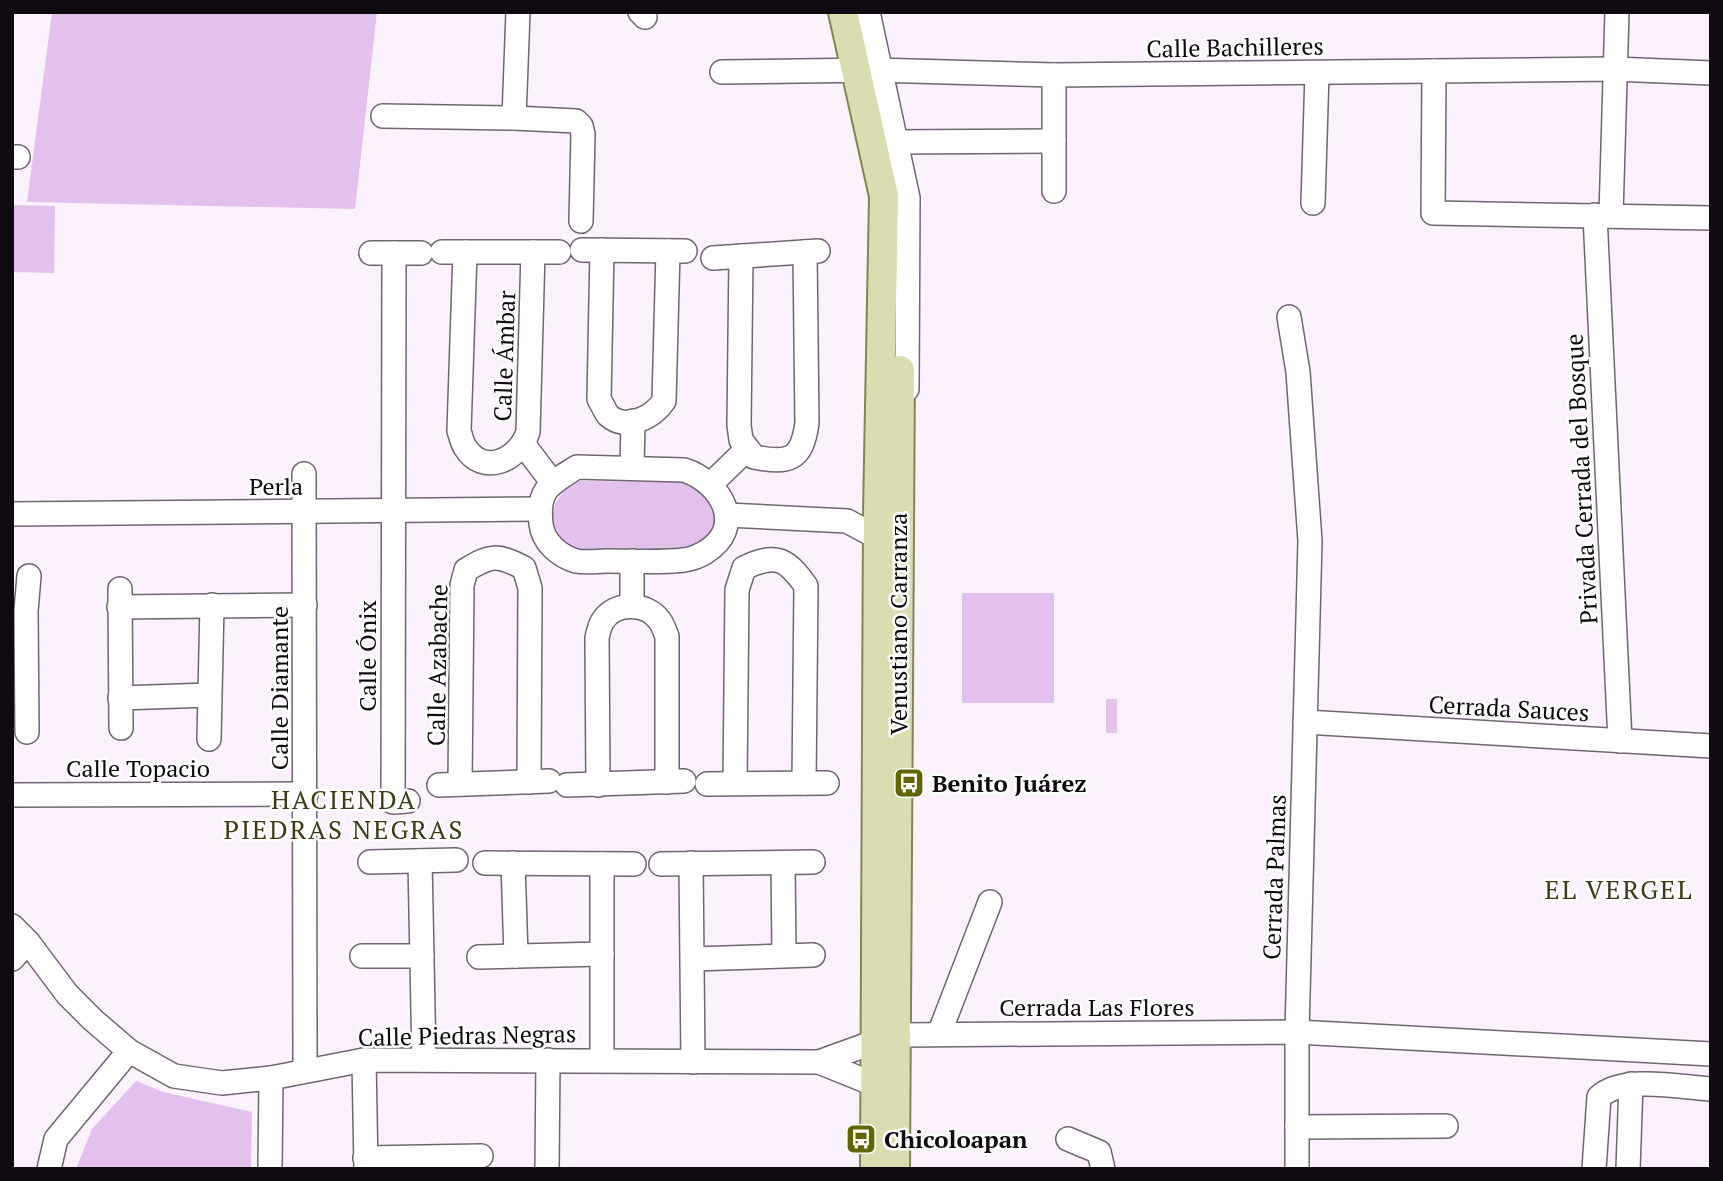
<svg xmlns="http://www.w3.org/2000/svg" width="1723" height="1181" viewBox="0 0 1723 1181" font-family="'PT Serif',serif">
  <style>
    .green { fill: #e2c1ec }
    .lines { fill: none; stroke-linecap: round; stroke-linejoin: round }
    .minor-casing { stroke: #706672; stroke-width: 26 }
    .major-casing { stroke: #838555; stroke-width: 32 }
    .minor { stroke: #fff; stroke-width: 23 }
    .major { stroke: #daddb0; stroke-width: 28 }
    .labels { text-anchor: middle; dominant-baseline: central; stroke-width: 5; stroke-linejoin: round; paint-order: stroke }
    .street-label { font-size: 24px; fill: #0e0a0f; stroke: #fff }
    .poi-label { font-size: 24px; font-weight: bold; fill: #0e0a0f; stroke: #fff; text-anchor: start }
    .neighbourhood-label { font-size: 26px; letter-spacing: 2px; fill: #3c3d15; stroke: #fff }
  </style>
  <rect width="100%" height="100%" fill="#fbf2fe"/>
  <!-- green -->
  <g class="green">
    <path d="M 52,12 L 377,12 L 355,209 L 27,202 Z"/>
    <path d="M 12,205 L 55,206 L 54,273 L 12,272 Z"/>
    <path d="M 580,481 L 692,482 L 719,513 L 714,533 L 686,555 L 587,553 L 568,548 L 554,527 L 552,515 L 555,504 L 564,490 Z"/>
    <rect x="962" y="593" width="92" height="110"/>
    <rect x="1106" y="699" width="11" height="34"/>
    <path d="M 136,1081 L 163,1092 L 252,1112 L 251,1169 L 76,1169 L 92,1129 Z"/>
  </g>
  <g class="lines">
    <!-- minor casing -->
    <g class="minor-casing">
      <g id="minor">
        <path d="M 640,12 L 645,17"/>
        <path d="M 868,12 L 908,198 L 907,389"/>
        <path d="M 1434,71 L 1433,213 L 1711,218"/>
        <path d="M 722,72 L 875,70 L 1054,75 L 1614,69 L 1711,73"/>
        <path d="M 1054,75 L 1054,191"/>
        <path d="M 383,116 L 514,118 L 576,121 L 581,126 L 583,134 L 581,221"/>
        <path d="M 514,118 L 518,12"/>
        <path d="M 891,142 L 1054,141"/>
        <path d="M 12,157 L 18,157"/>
        <path d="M 1313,203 L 1317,73"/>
        <path d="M 1595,215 L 1620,741"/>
        <path d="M 1611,215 L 1617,12"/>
        <path d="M 582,250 L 685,251"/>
        <path d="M 602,250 L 599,399 C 602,404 605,411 608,415 C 626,432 653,417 664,401 L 668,251"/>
        <path d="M 442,252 L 559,252"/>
        <path d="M 465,252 L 459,431 C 461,436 462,443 465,447 C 483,477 519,460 528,432 L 533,252"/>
        <path d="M 371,253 L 421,253"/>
        <path d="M 394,253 L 393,802 L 408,801"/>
        <path d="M 741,256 L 739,425 L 741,440 L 754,457 C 789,464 802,460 807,423 L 805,252"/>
        <path d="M 713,258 L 818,251"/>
        <path d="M 1289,317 L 1298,372 L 1310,541 L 1297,1032 L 1297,1169"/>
        <path d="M 524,445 L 552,482"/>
        <path d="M 577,467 L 684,470 C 722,482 747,528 704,553 C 699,556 690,559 684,560 C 659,563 633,561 608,561 C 598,561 586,563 576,561 C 559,556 543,542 541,524 C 537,489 550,484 577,467 Z"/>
        <path d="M 632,468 L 633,421"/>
        <path d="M 304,474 L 305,1070"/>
        <path d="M 711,484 L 747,449"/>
        <path d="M 12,514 L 539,509"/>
        <path d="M 727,515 L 847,521 L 877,537 L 891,541"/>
        <path d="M 632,561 L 632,605"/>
        <path d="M 120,589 L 121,728"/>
        <path d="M 119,607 L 305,605"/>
        <path d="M 120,698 L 209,695"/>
        <path d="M 1305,722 L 1711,746"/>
        <path d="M 27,732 L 26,611 L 29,576"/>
        <path d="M 209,739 L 212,605"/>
        <path d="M 735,783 L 737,590 L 744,568 C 776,553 786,558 806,586 L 804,783"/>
        <path d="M 460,784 L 462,585 L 466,570 C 491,555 497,554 524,568 L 530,588 L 529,782"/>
        <path d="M 707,784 L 827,783"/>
        <path d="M 439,785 L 549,781"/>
        <path d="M 567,785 L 684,781"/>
        <path d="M 598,785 L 597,638 C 598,633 600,626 602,622 C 614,601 647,602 660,621 C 663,625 665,632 667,636 L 667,782"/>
        <path d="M 12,795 L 306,794"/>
        <path d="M 420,861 L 424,1060"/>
        <path d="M 370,862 L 456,860"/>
        <path d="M 485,863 L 634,864"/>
        <path d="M 513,863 L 516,956"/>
        <path d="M 691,863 L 693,1062"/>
        <path d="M 783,863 L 784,955"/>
        <path d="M 602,864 L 602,1060"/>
        <path d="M 661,864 L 813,862"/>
        <path d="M 12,926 L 28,942 L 67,994 L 93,1020 L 129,1051 L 174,1076 L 222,1083 L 271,1078 L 364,1060 L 819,1062 L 877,1041 L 903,1035 L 1297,1032 L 1711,1054"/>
        <path d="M 362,956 L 422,956"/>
        <path d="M 479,957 L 602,954"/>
        <path d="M 12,959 L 28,942"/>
        <path d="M 693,959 L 813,955"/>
        <path d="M 939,1034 L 990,902"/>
        <path d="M 364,1060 L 366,1169"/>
        <path d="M 819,1062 L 876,1085 L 892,1088"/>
        <path d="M 1297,1127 L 1446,1126"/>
        <path d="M 1068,1139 L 1099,1152 L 1103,1169"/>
        <path d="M 365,1158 L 481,1156"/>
        <path d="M 49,1169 L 56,1139 L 129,1051"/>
        <path d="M 270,1169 L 271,1078"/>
        <path d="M 547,1169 L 548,1060"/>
        <path d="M 1594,1169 L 1599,1097 C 1623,1075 1679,1087 1711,1089"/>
        <path d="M 1628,1169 L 1631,1084"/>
      </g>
    </g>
    <!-- major casing -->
    <g class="major-casing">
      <g id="major">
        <path d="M 843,12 L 884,196 L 878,513 L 875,1169"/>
        <path d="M 895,1169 L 900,370"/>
      </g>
    </g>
    <!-- minor -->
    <use href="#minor" class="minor"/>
    <!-- major -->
    <use href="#major" class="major"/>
  </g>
  <!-- icons -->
  <defs>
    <g id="bus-square" transform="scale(1.575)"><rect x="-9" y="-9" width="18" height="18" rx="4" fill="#636500" stroke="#fff"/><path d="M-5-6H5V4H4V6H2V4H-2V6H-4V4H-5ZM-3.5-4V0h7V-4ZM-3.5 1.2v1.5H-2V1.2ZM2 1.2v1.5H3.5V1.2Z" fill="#fff"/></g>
  </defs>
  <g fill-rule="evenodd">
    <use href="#bus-square" x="909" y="783"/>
    <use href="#bus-square" x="861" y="1139"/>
  </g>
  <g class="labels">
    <!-- street labels -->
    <g class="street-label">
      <text transform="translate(1235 47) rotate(-1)">Calle Bachilleres</text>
      <text transform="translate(504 356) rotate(-88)">Calle Ámbar</text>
      <text transform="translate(1581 479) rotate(-93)">Privada Cerrada del Bosque</text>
      <text x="276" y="486">Perla</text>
      <text transform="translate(898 624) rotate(-90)">Venustiano Carranza</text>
      <text transform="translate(367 656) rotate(-90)">Calle Ónix</text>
      <text transform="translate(437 665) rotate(-89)">Calle Azabache</text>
      <text transform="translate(279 688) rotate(-90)">Calle Diamante</text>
      <text transform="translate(1509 708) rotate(3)">Cerrada Sauces</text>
      <text x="138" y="768">Calle Topacio</text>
      <text transform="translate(1274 877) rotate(-88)">Cerrada Palmas</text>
      <text x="1097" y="1007">Cerrada Las Flores</text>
      <text transform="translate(467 1035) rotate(-1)">Calle Piedras Negras</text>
    </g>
    <!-- poi labels -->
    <g class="poi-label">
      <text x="932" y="783">Benito Juárez</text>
      <text x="884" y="1139">Chicoloapan</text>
    </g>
    <!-- neighbourhood labels -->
    <g class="neighbourhood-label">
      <text x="344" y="799">HACIENDA<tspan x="344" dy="30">PIEDRAS NEGRAS</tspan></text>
      <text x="1619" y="889">EL VERGEL</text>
    </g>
  </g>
  <!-- border -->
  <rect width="1723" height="1181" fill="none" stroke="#0e0a0f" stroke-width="28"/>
</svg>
